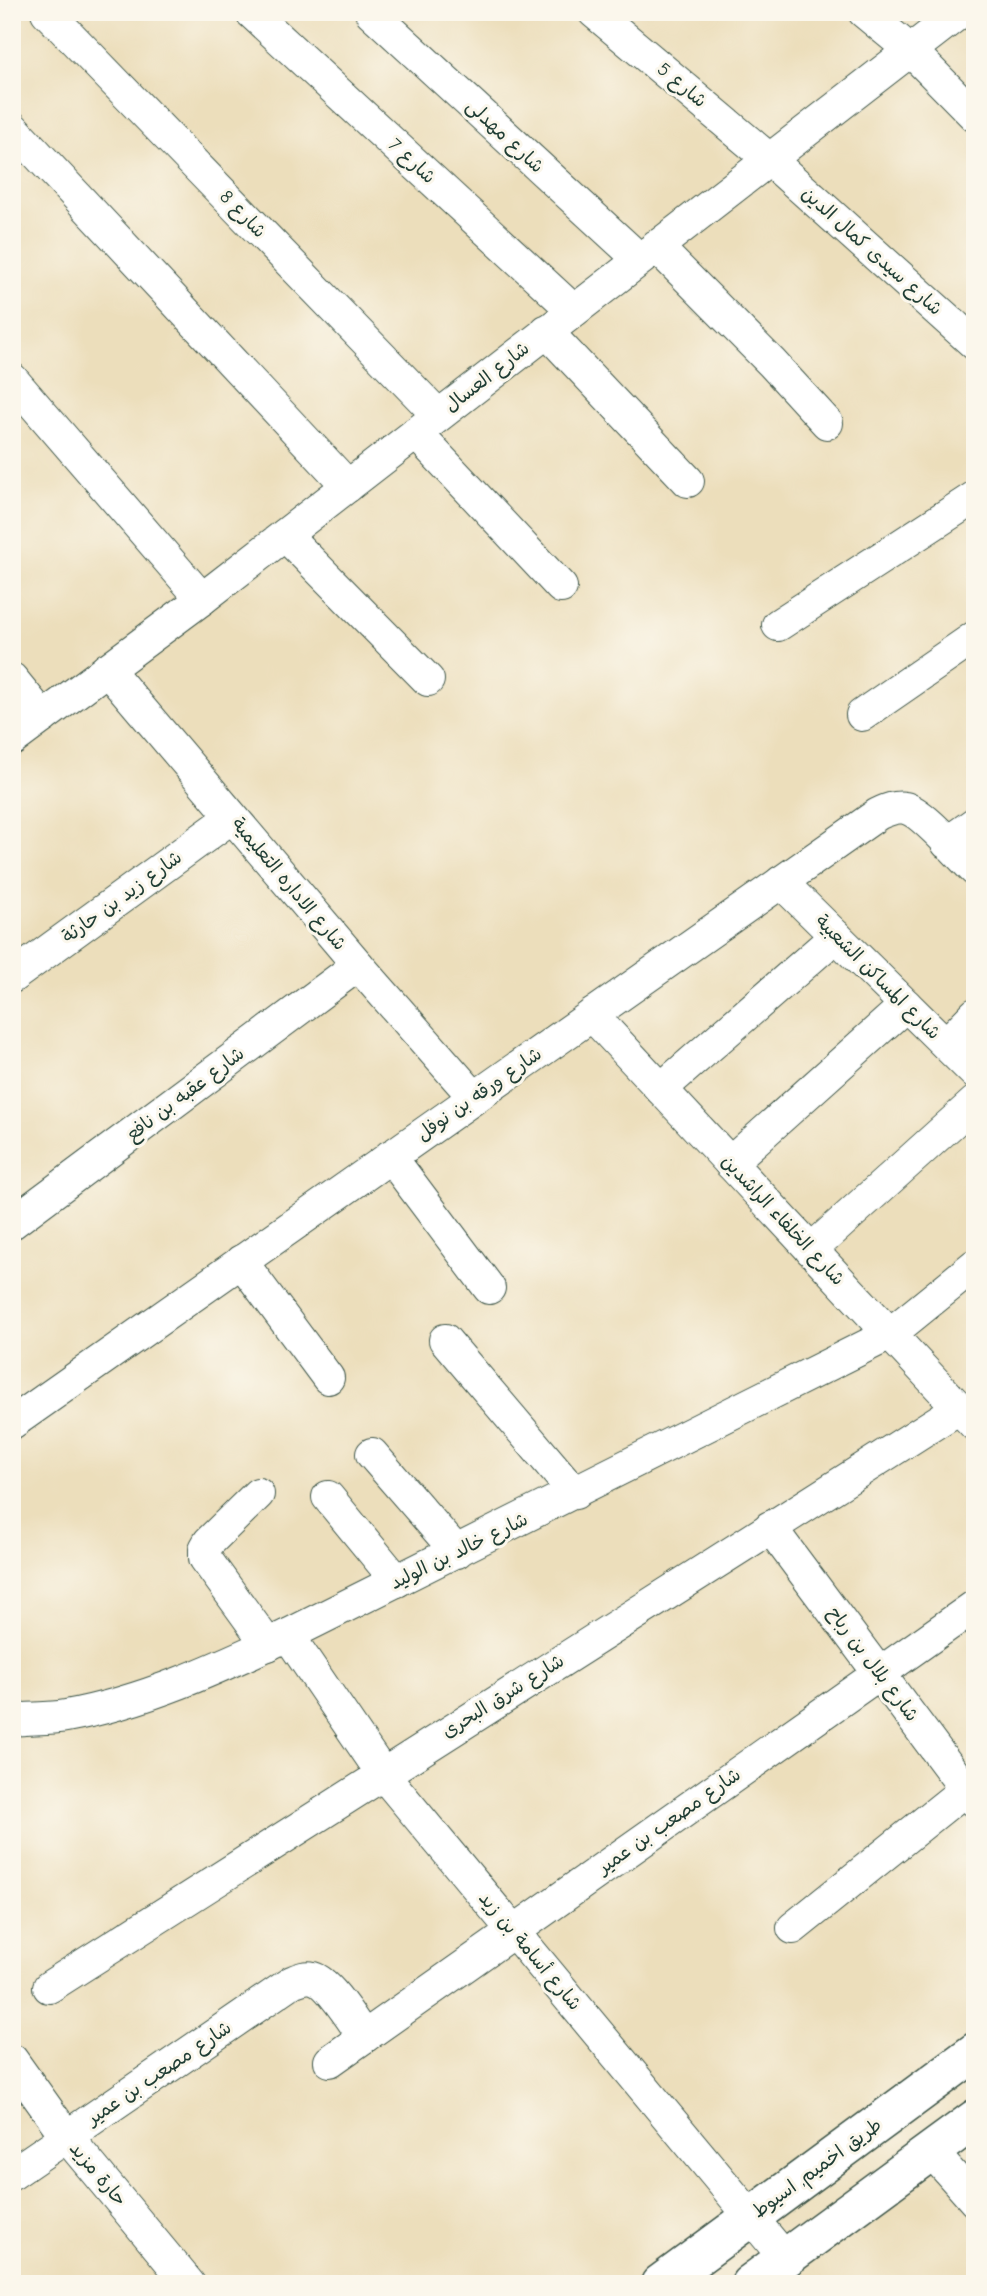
<svg xmlns="http://www.w3.org/2000/svg" width="987" height="2296" viewBox="0 0 987 2296" font-family="'Comic Neue','Playpen Sans Arabic',sans-serif">
  <style>
    .lines { fill: none; stroke-linecap: round; stroke-linejoin: round }
    .minor-casing { stroke: #3e5548; stroke-width: 34 }
    .tertiary-casing { stroke: #3e5548; stroke-width: 41 }
    .minor { stroke: #fff; stroke-width: 32 }
    .tertiary { stroke: #fff; stroke-width: 38 }
    .labels { text-anchor: middle; dominant-baseline: central; stroke-width: 6; stroke-linejoin: round; paint-order: stroke }
    .street-label { font-size: 19px; fill: #1f3d34; stroke: #fbf7ec }
  </style>
  <rect width="100%" height="100%" fill="#fbf7ec"/>
  <filter id="ink" filterUnits="userSpaceOnUse"><feTurbulence type="fractalNoise" baseFrequency=".0143" numOctaves="2"/><feDisplacementMap in="SourceGraphic" scale="14" xChannelSelector="R" yChannelSelector="G"/><feConvolveMatrix kernelMatrix="1 2 1 2 8 2 1 2 1" color-interpolation-filters="sRGB"/></filter>
  <filter id="wash" filterUnits="userSpaceOnUse"><feTurbulence type="fractalNoise" baseFrequency=".00686" numOctaves="4" result="noise"/><feDisplacementMap in="SourceGraphic" scale="28" xChannelSelector="R" yChannelSelector="G"/><feGaussianBlur stdDeviation="1.57" result="paint"/><feColorMatrix in="noise" values="0 0 0 0 0 0 0 0 0 0 0 0 0 0 0 0 0 1.4 0 .05"/><feComposite in="paint" operator="in"/></filter>
  <g filter="url(#wash)">
    <rect width="100%" height="100%" fill="#ecdebb"/>
  </g>
  <g filter="url(#ink)">
    <g class="lines">
      <!-- minor casing -->
      <g class="minor-casing">
        <g id="minor">
          <path d="M 47,12 L 438,415"/>
          <path d="M 251,12 L 573,310"/>
          <path d="M 371,12 L 639,259"/>
          <path d="M 594,12 L 769,159 L 975,344"/>
          <path d="M 864,12 L 910,50 L 975,116"/>
          <path d="M 12,127 L 348,486"/>
          <path d="M 656,246 L 772,363 L 827,423"/>
          <path d="M 546,331 L 688,481"/>
          <path d="M 12,379 L 202,599"/>
          <path d="M 416,433 L 561,587"/>
          <path d="M 285,535 L 428,680"/>
          <path d="M 778,625 L 975,497"/>
          <path d="M 107,669 L 358,965 L 474,1097"/>
          <path d="M 12,679 L 43,717"/>
          <path d="M 862,715 L 975,637"/>
          <path d="M 12,740 L 202,599 L 960,12"/>
          <path d="M 947,843 L 975,823"/>
          <path d="M 781,882 L 975,1073"/>
          <path d="M 12,977 L 232,817"/>
          <path d="M 592,1015 L 975,1425"/>
          <path d="M 946,1044 L 975,1014"/>
          <path d="M 661,1089 L 836,936"/>
          <path d="M 390,1156 L 489,1288"/>
          <path d="M 730,1163 L 906,1005"/>
          <path d="M 12,1223 L 358,965"/>
          <path d="M 811,1250 L 975,1102"/>
          <path d="M 241,1261 L 328,1378"/>
          <path d="M 445,1340 L 575,1493"/>
          <path d="M 12,1423 L 878,814 C 887,810 896,806 905,808 C 922,811 960,856 975,870"/>
          <path d="M 372,1454 L 457,1552"/>
          <path d="M 258,1494 L 209,1542 L 205,1549 L 205,1558 L 268,1645"/>
          <path d="M 328,1497 L 397,1581"/>
          <path d="M 770,1527 L 975,1802"/>
          <path d="M 288,1635 L 382,1773 L 785,2258"/>
          <path d="M 12,1720 C 30,1718 49,1719 66,1716 C 144,1702 218,1668 288,1635 L 890,1334 L 975,1265"/>
          <path d="M 793,1928 L 966,1789"/>
          <path d="M 49,1987 L 959,1408"/>
          <path d="M 12,2060 L 67,2137 L 189,2284"/>
          <path d="M 330,2061 L 975,1606"/>
          <path d="M 931,2151 L 975,2201"/>
          <path d="M 12,2174 L 292,1982 C 299,1979 305,1976 313,1978 C 329,1982 354,2023 364,2037"/>
        </g>
      </g>
      <!-- tertiary casing -->
      <g class="tertiary-casing">
        <g id="tertiary">
          <path d="M 660,2284 L 975,2052"/>
          <path d="M 750,2284 L 975,2119"/>
        </g>
      </g>
      <!-- minor -->
      <use href="#minor" class="minor"/>
      <!-- tertiary -->
      <use href="#tertiary" class="tertiary"/>
    </g>
  </g>
  <g class="labels">
    <!-- street labels -->
    <g class="street-label">
      <text transform="translate(682 85) rotate(40)">شارع 5</text>
      <text transform="translate(505 136) rotate(43)">شارع مهدلى</text>
      <text transform="translate(412 161) rotate(43)">شارع 7</text>
      <text transform="translate(243 214) rotate(46)">شارع 8</text>
      <text transform="translate(872 251) rotate(42)">شارع سيدى كمال الدين</text>
      <text transform="translate(487 377) rotate(-38)">شارع العسال</text>
      <text transform="translate(289 884) rotate(50)">شارع الاداره التعليمية</text>
      <text transform="translate(122 897) rotate(-36)">شارع زيد بن حارثة</text>
      <text transform="translate(878 977) rotate(45)">شارع المساكن الشعبية</text>
      <text transform="translate(185 1094) rotate(-37)">شارع عقبه بن نافع</text>
      <text transform="translate(479 1094) rotate(-35)">شارع ورقه بن نوفل</text>
      <text transform="translate(783 1220) rotate(47)">شارع الخلفاء الراشدين</text>
      <text transform="translate(459 1551) rotate(-26)">شارع خالد بن الوليد</text>
      <text transform="translate(873 1664) rotate(53)">شارع بلال بن رباح</text>
      <text transform="translate(503 1696) rotate(-32)">شارع شرق البحرى</text>
      <text transform="translate(669 1821) rotate(-35)">شارع مصعب بن عمير</text>
      <text transform="translate(530 1951) rotate(50)">شارع أسامة بن زيد</text>
      <text transform="translate(159 2073) rotate(-34)">شارع مصعب بن عمير</text>
      <text transform="translate(817 2168) rotate(-36)">طريق اخميم, اسيوط</text>
      <text transform="translate(98 2174) rotate(50)">حارة مزيد</text>
    </g>
  </g>
  <!-- margin -->
  <rect width="987" height="2296" fill="none" stroke="#fbf7ec" stroke-width="42"/>
</svg>
